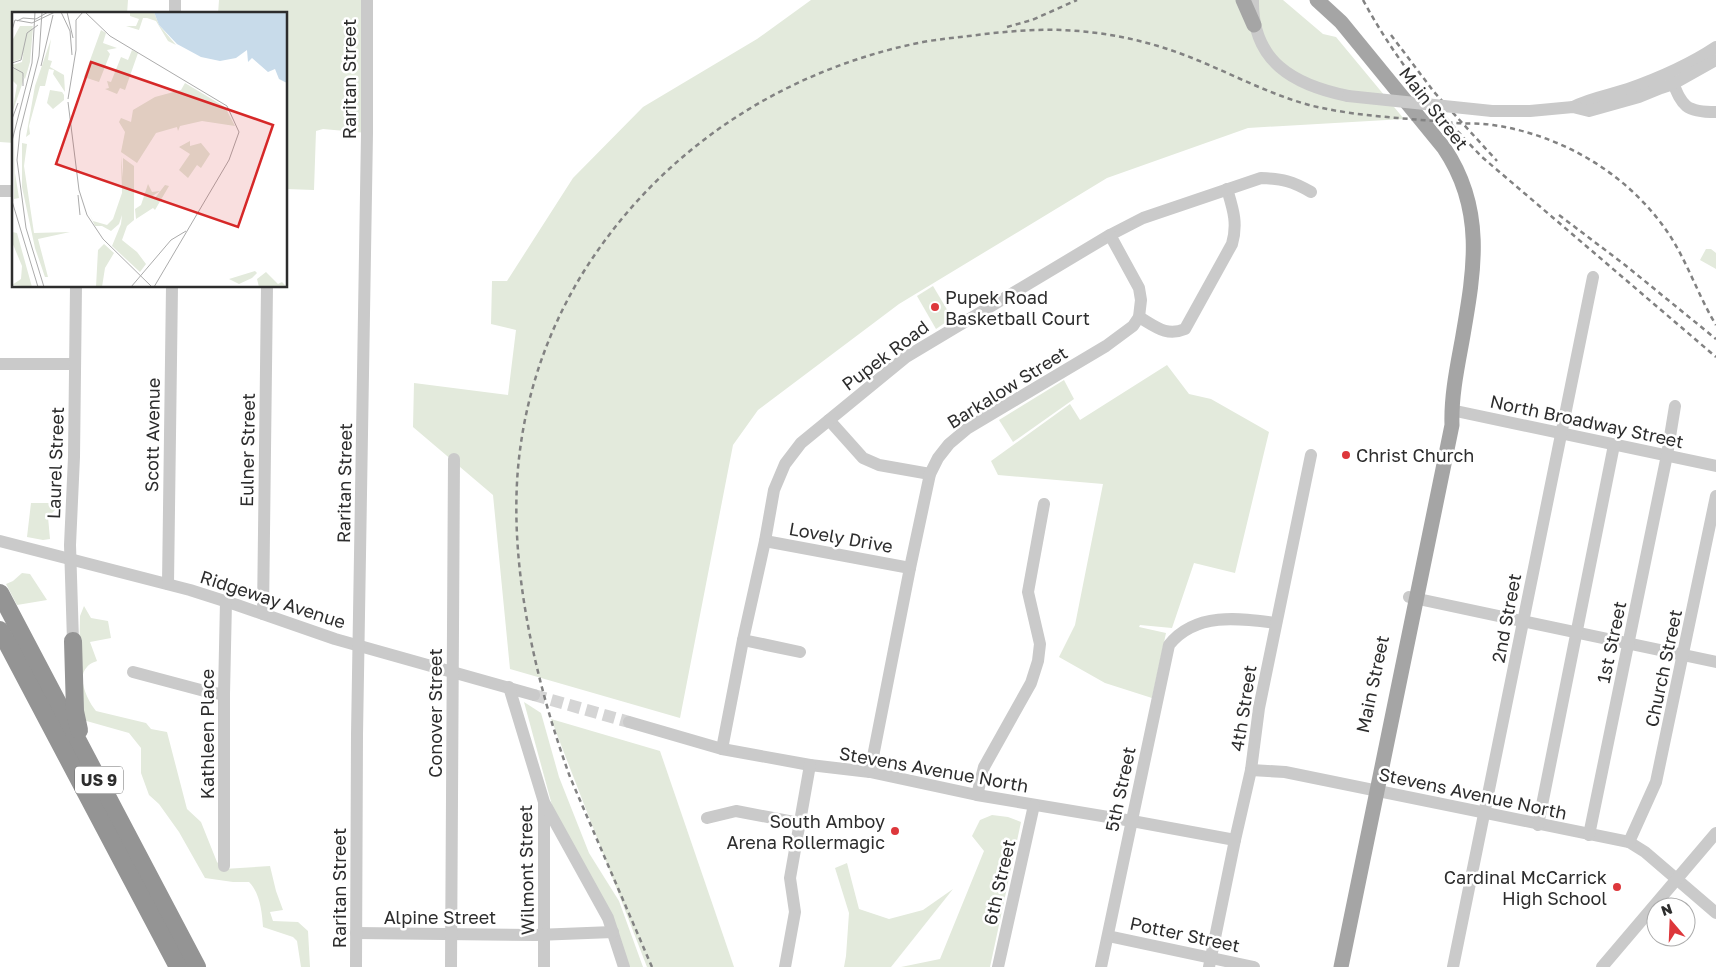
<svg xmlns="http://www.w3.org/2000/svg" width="1716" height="967" viewBox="0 0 1716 967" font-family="'Golos Text',sans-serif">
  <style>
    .green { fill: #e3eadc }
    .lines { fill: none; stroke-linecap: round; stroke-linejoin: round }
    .minor-tunnel { stroke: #d5d5d5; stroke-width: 12; stroke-dasharray: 12 6; stroke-linecap: butt }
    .minor { stroke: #cacaca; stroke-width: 12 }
    .major { stroke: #a5a5a5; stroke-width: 15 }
    .highway { stroke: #949494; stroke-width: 18 }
    .rail { stroke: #828282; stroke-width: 2.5; stroke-dasharray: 5 4; stroke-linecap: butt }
    .minor-bridge { stroke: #cacaca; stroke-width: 12 }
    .poi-dot { fill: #dd373b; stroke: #fff; stroke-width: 2 }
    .labels { text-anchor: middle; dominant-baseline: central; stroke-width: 5; stroke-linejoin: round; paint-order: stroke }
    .shield { fill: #fff; stroke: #6c6c6c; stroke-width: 1 }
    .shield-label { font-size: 16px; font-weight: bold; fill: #2d2d2d }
    .street-label { font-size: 18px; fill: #2d2d2d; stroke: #fff }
    .poi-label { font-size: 18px; fill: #2d2d2d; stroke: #fff; text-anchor: start }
    .inset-road { fill: none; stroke: #ababab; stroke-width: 1 }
    .view { fill: #d62828; fill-opacity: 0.15; stroke: #d62828; stroke-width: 2.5 }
    .inset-edge { fill: none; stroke: #2d2d2d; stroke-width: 2.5 }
  </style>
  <rect width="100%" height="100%" fill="#fff"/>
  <!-- green -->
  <g class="green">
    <path d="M 0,0 L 128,0 L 127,14 L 14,14 L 14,143 L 0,142 Z"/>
    <path d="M 219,0 L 367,0 L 367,133 L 323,129 L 316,131 L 314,190 L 286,189 L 286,14 L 218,14 Z"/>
    <path d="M 811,0 L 1283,0 L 1323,34 L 1336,37 L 1404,119 L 1248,128 L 1107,178 L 899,304 L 758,410 L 733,445 L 680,718 L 510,669 L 493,495 L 413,427 L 414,383 L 508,395 L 516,330 L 491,324 L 492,281 L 507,281 L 573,178 L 643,107 L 757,39 Z"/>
    <path d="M 1706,249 L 1711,249 L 1716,253 L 1716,269 L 1700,260 Z"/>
    <path d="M 933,286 L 952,318 L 936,329 L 917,296 Z"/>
    <path d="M 1167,365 L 1189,394 L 1211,399 L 1269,432 L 1235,573 L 1194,563 L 1172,628 L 1140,625 L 1139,627 L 1166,633 L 1152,698 L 1105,683 L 1059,657 L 1075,625 L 1103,484 L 998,475 L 991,461 L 1070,404 L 1080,420 Z"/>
    <path d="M 1064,380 L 1074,399 L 1013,442 L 999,420 Z"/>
    <path d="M 31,503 L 62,503 L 48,517 L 50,539 L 43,540 L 27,537 Z"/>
    <path d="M 22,573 L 30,574 L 47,600 L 17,605 L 6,584 L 13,581 Z"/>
    <path d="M 84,606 L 91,618 L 108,621 L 111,638 L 90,642 L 97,661 C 94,662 89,664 87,667 C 76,677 88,702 96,711 L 146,723 L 151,729 L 167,732 L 187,809 L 201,822 L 217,862 L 224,869 L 270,866 L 276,891 L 283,910 L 270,912 L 273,921 L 298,922 L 308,931 L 310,967 L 301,967 L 297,941 L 293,937 L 263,927 C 262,912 260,893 249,882 L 233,882 L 205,878 L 179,832 L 159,804 L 149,795 L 141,773 L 141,748 L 129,733 L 83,720 L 79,662 L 80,616 Z"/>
    <path d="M 524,702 L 541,713 L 559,777 L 589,853 L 619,901 L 643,967 L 629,967 L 553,809 Z"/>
    <path d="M 551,719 L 660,751 L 734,967 L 647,967 Z"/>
    <path d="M 992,815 L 1008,817 L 1021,822 L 990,967 L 901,967 L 940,959 L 984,851 L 972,836 L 980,820 Z"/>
    <path d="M 847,863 L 859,909 L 889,919 L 923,910 L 953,889 L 891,967 L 844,967 L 846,956 L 849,913 L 835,868 Z"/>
  </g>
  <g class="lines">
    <!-- minor-tunnel -->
    <path class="minor-tunnel" d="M 534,695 L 629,722"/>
    <!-- minor -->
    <g class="minor">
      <path d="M 1253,0 C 1252,62 1294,85 1348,96"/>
      <path d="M 175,14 L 175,0"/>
      <path d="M 1670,76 C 1682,104 1682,112 1716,112"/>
      <path d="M 1573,107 C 1590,98 1610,95 1628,89 C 1659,78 1689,65 1716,47"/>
      <path d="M 1492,111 L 1530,111 L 1573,107 L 1589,111 L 1639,97 L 1661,88 L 1673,84 L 1716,60"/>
      <path d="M 0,191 L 14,191"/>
      <path d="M 1139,317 C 1155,326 1166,337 1185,329 L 1232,244 C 1238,223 1233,209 1227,189"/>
      <path d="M 0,364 L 75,364"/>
      <path d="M 1451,410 L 1716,466"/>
      <path d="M 829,420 L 863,458 L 879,465 L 930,474"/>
      <path d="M 0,541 L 190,590 L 237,605 L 335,639 L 534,695"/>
      <path d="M 765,541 L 910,568"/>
      <path d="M 168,584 L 172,286"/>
      <path d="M 1409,597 L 1716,662"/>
      <path d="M 263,614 L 267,286"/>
      <path d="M 743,640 L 800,652"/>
      <path d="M 73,641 L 70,545 L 74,457 L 76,286"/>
      <path d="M 133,672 L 212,693 L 224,694"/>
      <path d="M 509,687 L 544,802 L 544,967"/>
      <path d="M 629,722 L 722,749 L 810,765 L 870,772 L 977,795 L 1132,821 L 1235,840"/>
      <path d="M 722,749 L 743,640 L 765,541 L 774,490 L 785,464 L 801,443 L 906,357 L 1110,235 L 1143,218 L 1261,178 C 1283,179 1292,181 1311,192"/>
      <path d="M 1251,770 L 1285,772 L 1629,842 L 1645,852 L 1716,913"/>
      <path d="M 870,772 L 910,568 L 930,474 L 938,458 L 949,444 L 968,428 L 1106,346 L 1133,326 L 1139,317 L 1141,300 L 1139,288 L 1110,235"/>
      <path d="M 977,795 L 984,767 L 1031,683 L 1038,661 L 1040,644 L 1028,592 L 1044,504"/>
      <path d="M 545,804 L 608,918 L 624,967"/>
      <path d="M 707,818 L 736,811 L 799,823"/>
      <path d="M 1538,825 L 1614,445"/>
      <path d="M 1589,835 L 1667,455 L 1675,406"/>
      <path d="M 1629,842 L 1656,782 L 1716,496"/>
      <path d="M 224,866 L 224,694 L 226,601"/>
      <path d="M 356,933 L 536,935 L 613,932"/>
      <path d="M 1108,936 L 1254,967"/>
      <path d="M 356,967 L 357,735 L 367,133 L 367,0"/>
      <path d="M 451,967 L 454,459"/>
      <path d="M 785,967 L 795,912 L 790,878 L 810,765"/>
      <path d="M 998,967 L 1034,805"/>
      <path d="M 1101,967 L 1169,645 C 1195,612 1239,618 1276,623"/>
      <path d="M 1209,967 L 1235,840 L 1251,770 L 1259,708 L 1311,455"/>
      <path d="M 1453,967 L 1593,277"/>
      <path d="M 1602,967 L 1716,833"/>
    </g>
    <!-- major -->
    <g class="major">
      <path d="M 1243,0 L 1254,25"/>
      <path d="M 1317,0 L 1341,22 L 1444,148 C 1486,210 1474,272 1462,341 C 1457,368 1451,397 1452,425 L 1341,967"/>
    </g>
    <!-- highway -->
    <g class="highway">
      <path d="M 0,593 L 197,967"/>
      <path d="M 0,630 L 178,967"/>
      <path d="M 73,641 L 75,711 L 79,730"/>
    </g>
    <!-- rail -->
    <g class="rail">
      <path d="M 1363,0 C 1395,59 1435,109 1482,157 L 1716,357"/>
      <path d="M 1007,27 L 1032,20 L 1077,0"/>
      <path d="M 1391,35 L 1434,92 L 1497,161"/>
      <path d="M 1559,215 L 1625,265 L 1716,339"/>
      <path d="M 652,967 L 570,777 C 534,678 506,555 520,450 C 528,388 549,329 581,276 C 657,152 781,70 923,42 C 939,39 954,38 969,36 C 1000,32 1031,29 1062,30 C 1109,32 1154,42 1197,60 C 1234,75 1269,94 1309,105 C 1357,117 1407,118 1456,123 C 1468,124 1481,123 1493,125 C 1561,135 1624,172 1664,227 C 1686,257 1697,294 1716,325"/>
    </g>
    <!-- minor-bridge -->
    <path class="minor-bridge" d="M 1348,96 L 1492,111"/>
  </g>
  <!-- markers -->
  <g class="poi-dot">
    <circle cx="935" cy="307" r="5"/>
    <circle cx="1346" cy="455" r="5"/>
    <circle cx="895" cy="831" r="5"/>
    <circle cx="1617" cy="887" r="5"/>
  </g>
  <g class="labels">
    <!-- shield labels -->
    <rect class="shield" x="75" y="766.5" width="48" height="27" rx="4"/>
    <g class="shield-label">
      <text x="99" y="780">US 9</text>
    </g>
    <!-- street labels -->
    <g class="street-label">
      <text transform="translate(349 79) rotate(-90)">Raritan Street</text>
      <text transform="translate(1434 108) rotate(52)">Main Street</text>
      <text transform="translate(885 355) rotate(-37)">Pupek Road</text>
      <text transform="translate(1007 387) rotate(-32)">Barkalow Street</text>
      <text transform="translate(1587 421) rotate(12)">North Broadway Street</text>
      <text transform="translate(152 435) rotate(-89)">Scott Avenue</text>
      <text transform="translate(247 450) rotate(-89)">Eulner Street</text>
      <text transform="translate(55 463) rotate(-88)">Laurel Street</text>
      <text transform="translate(344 483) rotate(-89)">Raritan Street</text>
      <text transform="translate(841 537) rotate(10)">Lovely Drive</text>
      <text transform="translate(273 599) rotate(18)">Ridgeway Avenue</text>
      <text transform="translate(1506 618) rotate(-79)">2nd Street</text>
      <text transform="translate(1611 642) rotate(-78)">1st Street</text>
      <text transform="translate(1663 668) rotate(-78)">Church Street</text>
      <text transform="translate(1372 684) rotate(-78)">Main Street</text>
      <text transform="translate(1243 708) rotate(-81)">4th Street</text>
      <text transform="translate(435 713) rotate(-90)">Conover Street</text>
      <text transform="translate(207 734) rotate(-90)">Kathleen Place</text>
      <text transform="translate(934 769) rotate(10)">Stevens Avenue North</text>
      <text transform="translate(1120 789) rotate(-78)">5th Street</text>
      <text transform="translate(1473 793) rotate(12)">Stevens Avenue North</text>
      <text transform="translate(526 870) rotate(-91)">Wilmont Street</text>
      <text transform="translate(999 882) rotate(-77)">6th Street</text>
      <text transform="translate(339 888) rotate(-90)">Raritan Street</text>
      <text x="440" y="917">Alpine Street</text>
      <text transform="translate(1185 934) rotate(12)">Potter Street</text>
    </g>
    <!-- poi labels -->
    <g class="poi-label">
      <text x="945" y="297">Pupek Road<tspan x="945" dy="21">Basketball Court</tspan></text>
      <text x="1356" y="455">Christ Church</text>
      <text x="885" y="821" text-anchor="end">South Amboy<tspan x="885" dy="21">Arena Rollermagic</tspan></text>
      <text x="1607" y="877" text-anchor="end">Cardinal McCarrick<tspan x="1607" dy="21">High School</tspan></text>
    </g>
  </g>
  <!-- overview -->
  <g transform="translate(12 12)">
    <rect width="275" height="275" fill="#fff"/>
    <path d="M 118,0 L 142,0 L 147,13 L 164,33 L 156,29 L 144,9 L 135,6 L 131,6 L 127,18 L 114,14 L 124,14 L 127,7 L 118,4 ZM 8,14 L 21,14 L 9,47 L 0,50 L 0,29 ZM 21,16 L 18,50 L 13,67 L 0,53 L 10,50 L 14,22 ZM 89,18 L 94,21 L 91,31 L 105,36 L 95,38 L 98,42 L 87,70 L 72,65 ZM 39,27 L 36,48 L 40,49 L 38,55 L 52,63 L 53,80 L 41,62 L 42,58 L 37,57 L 33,74 L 28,74 L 17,114 L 18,122 L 14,125 L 23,74 ZM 120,38 L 126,41 L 113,78 L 108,76 L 105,82 L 93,77 L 97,76 L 95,69 L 99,70 L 109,45 L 116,48 ZM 0,56 L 6,58 L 12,67 L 0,101 L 5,73 L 0,68 ZM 173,71 L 213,95 L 223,114 L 190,109 L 168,114 L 166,119 L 165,115 L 144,121 L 125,151 L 109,140 L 113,120 L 107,110 L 109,106 L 119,110 L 121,98 L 143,85 L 169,78 ZM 38,78 L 50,80 L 52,83 L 52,88 L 41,97 L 35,91 ZM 3,123 L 3,161 L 7,186 L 2,187 ZM 178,129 L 178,134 L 189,131 L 198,142 L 189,156 L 185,153 L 176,166 L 167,158 L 178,142 L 167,135 ZM 10,131 L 15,132 L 12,154 L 22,221 L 58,220 L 26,227 L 36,265 L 33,265 L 23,236 L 10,175 ZM 109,144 L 111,166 L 111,146 L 122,154 L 122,208 L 115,214 L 110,228 L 125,240 L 134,252 L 128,260 L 100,234 L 109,212 L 110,203 L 107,212 L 99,219 L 90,214 L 83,214 L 77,201 L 81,209 L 95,213 L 101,207 L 110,181 ZM 136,172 L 140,180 L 148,179 L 139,185 L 143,186 L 153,173 L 157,174 L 143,198 L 141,196 L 124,207 L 123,197 L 129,193 ZM 0,220 L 5,221 L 20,275 L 0,273 L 9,267 L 10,254 L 0,230 ZM 92,232 L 102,241 L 93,256 L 90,275 L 84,275 L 86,238 ZM 243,259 L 245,261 L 240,266 L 227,272 L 217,267 ZM 254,260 L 266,272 L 270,270 L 275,275 L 247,275 L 245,267 Z" fill="#e3eadc"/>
    <path d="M 142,0 L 275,0 L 275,71 L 267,67 L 263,57 L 256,60 L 240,46 L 236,50 L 235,38 L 224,46 L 208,49 L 189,45 L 165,32 L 147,13 Z" fill="#c8dbea"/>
    <path class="inset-road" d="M 30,0 L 27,44 L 8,119 L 5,148 L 14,216 L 32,275M 49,0 L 58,19 L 60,43M 55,0 L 61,26M 73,0 L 98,24 L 215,94 L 227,120 L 217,148 L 142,275M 5,9 L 11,6 L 24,7 L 36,0M 0,18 L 3,8 L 20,11 L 43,0M 0,51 L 9,48 L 15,21 L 26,13M 29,54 L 41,3M 0,55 L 11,61 L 11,74M 56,87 L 64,38 L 64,8 L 71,0M 56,90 L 67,178 L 75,203 L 91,227 L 140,275M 0,107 L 6,91M 0,129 L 20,51 L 23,0M 66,183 L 68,203M 0,189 L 26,275M 119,275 L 159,228 L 174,219"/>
    <path class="view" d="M 79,50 L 261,113 L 226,215 L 44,152 Z"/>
    <rect width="275" height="275" class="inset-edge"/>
  </g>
  <!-- north arrow -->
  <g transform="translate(1671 922) rotate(341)"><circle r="24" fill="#ffffff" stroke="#ababab"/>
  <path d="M0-4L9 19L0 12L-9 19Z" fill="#dd373b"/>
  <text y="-8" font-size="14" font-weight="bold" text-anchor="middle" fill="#2d2d2d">N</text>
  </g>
</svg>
